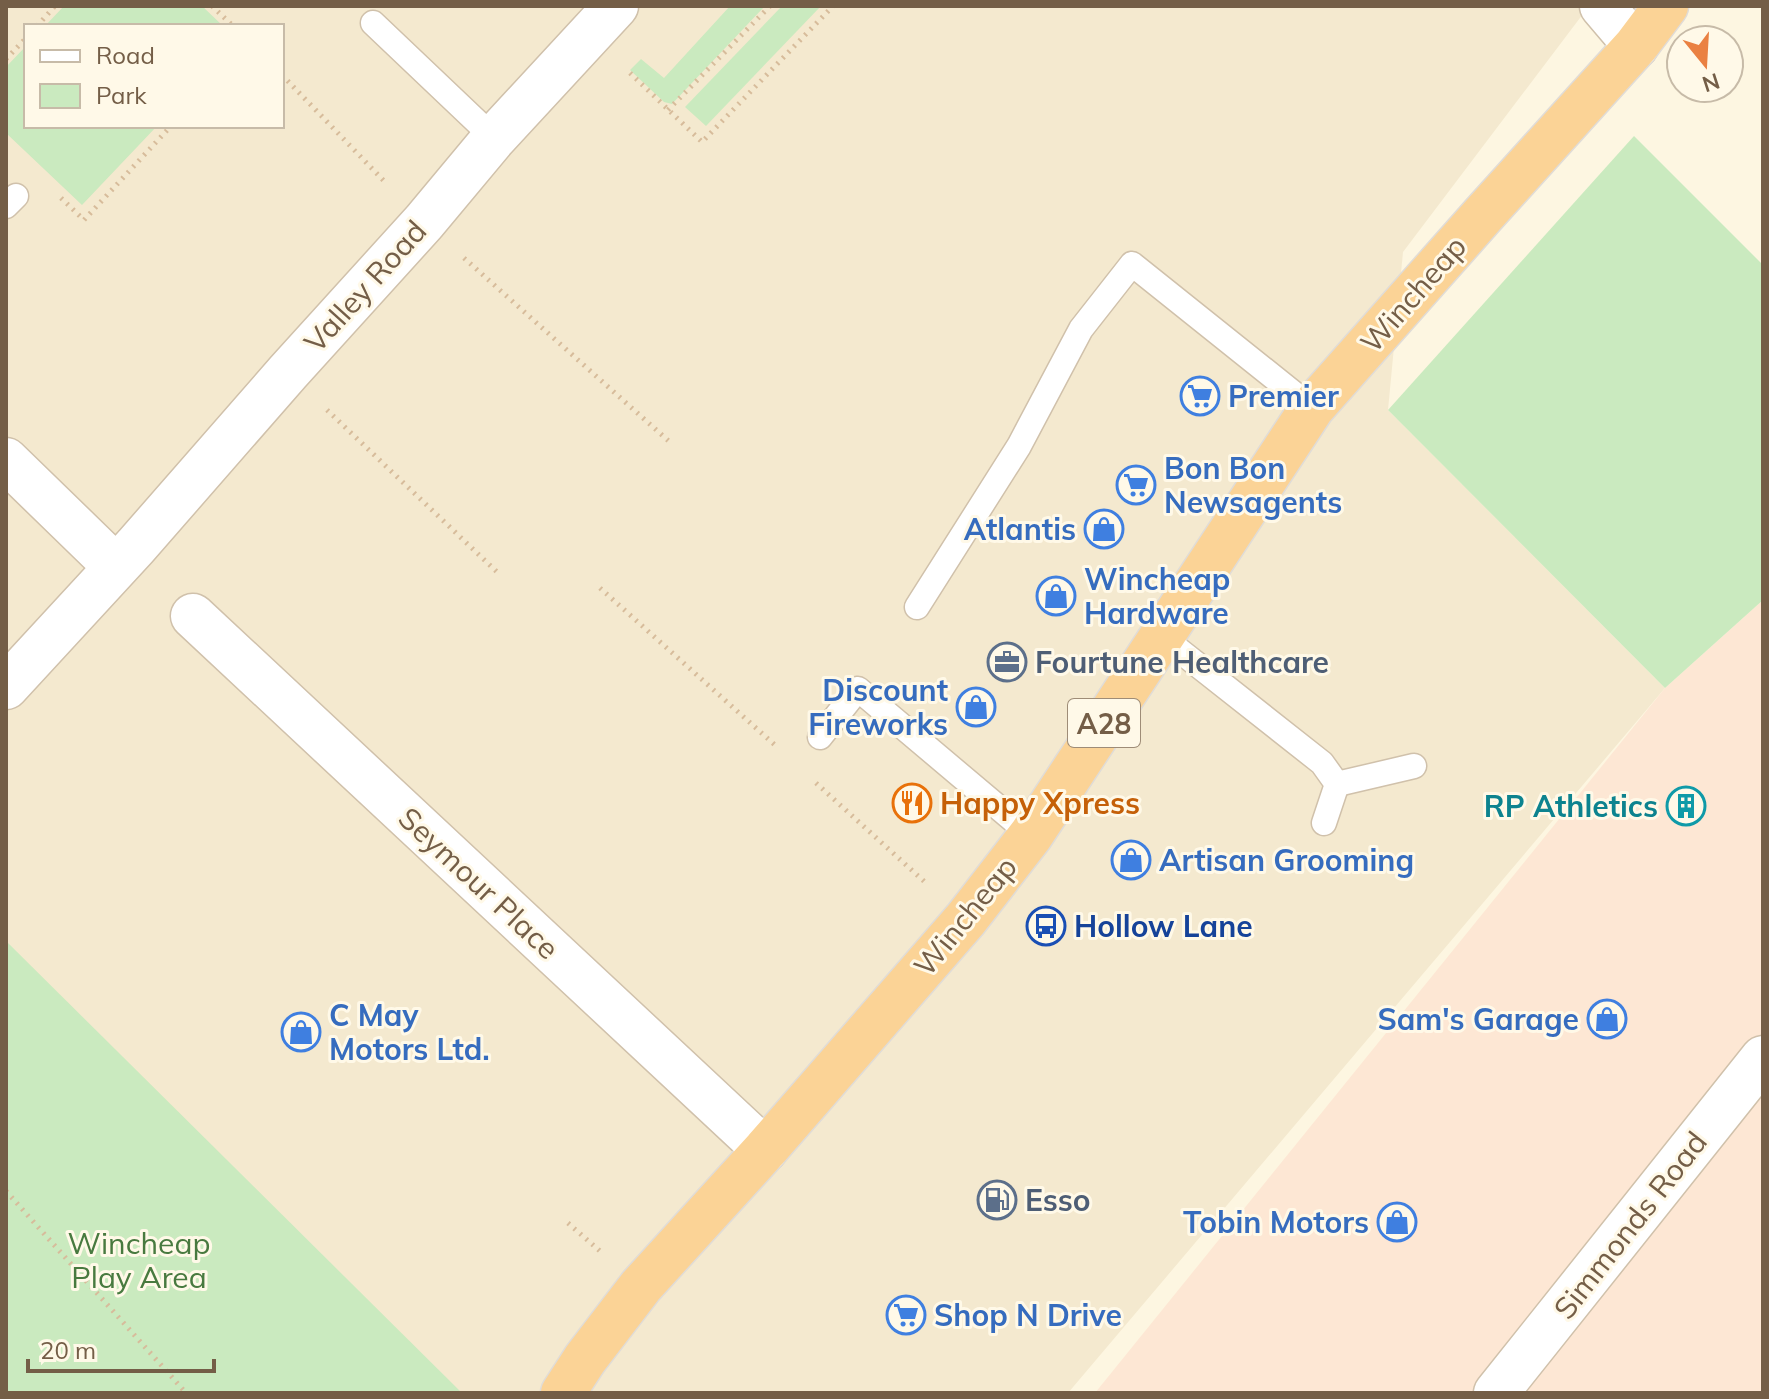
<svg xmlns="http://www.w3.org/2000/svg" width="1769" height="1399" viewBox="0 0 1769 1399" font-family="Mulish,sans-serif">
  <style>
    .residential { fill: #f4e9cf; fill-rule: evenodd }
    .commercial { fill: #fde7d4 }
    .green { fill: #caeabf }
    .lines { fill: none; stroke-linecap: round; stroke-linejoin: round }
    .service-casing { stroke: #d0c1ab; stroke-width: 27 }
    .minor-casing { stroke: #d0c1ab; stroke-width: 47 }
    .tertiary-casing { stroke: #d0c1ab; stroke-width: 47 }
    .trunk-casing { stroke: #e0dcd7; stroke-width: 47 }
    .path { stroke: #d7bc9b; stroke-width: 5; stroke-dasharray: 2 6; stroke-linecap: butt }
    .service { stroke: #fff; stroke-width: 24 }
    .minor { stroke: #fff; stroke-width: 44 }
    .tertiary { stroke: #fff; stroke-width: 44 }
    .trunk { stroke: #fbd396; stroke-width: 44 }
    .labels { text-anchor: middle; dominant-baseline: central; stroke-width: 6; stroke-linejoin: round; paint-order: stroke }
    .shield { fill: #fff9e8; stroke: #9e8c77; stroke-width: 2 }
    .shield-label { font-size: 28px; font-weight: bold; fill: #745e47 }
    .street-label { font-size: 30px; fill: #745e47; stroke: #fff9e8 }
    .shop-label { font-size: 30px; font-weight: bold; fill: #366cbe; stroke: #fff9e8; text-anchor: start }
    .service-label { font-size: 30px; font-weight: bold; fill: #4e5e75; stroke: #fff9e8; text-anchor: start }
    .food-label { font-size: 30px; font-weight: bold; fill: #c56008; stroke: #fff9e8; text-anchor: start }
    .culture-label { font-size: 30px; font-weight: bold; fill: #0d838f; stroke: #fff9e8; text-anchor: end }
    .transit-label { font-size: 30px; font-weight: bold; fill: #164399; stroke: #fff9e8; text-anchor: start }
    .park-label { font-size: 30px; fill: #487a3f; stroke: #fff9e8 }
  </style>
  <rect width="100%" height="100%" fill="#fdf6e1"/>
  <!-- residential -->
  <path class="residential" d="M 6,6 L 1589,6 L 1403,252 L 1388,410 L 1665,688 L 1068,1393 L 6,1393 ZM 26,26 L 282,26 L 282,126 L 26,126 Z"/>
  <!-- commercial -->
  <path class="commercial" d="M 1763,600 L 1763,1393 L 1095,1393 L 1665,688 Z"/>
  <!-- green -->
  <g class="green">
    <path d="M 64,6 L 202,6 L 223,26 L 45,26 Z"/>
    <path d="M 730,6 L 765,6 L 672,104 L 664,102 L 630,70 L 641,59 L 664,78 Z"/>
    <path d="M 782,6 L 821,6 L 706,126 L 685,107 Z"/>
    <path d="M 26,46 L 26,126 L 157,126 L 82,205 L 6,133 L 6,67 Z"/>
    <path d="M 1634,136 L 1763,265 L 1763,600 L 1665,688 L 1388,410 Z"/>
    <path d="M 6,941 L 462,1393 L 6,1393 Z"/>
  </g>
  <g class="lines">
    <!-- service casing -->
    <g class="service-casing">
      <g id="service">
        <path d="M 373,23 L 494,138"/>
        <path d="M 6,206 L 16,196"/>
        <path d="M 917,607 L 1019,446 L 1081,329 L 1132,264 L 1312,408"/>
        <path d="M 1161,636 L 1322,763 L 1337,784 L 1324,823"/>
        <path d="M 820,737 L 858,689 L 1031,835"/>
        <path d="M 1337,784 L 1414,766"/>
      </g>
    </g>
    <!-- minor casing -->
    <g class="minor-casing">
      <g id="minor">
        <path d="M 6,460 L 116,567"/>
        <path d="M 193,616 L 765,1150"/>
        <path d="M 6,687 L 136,546 L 288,372 L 424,222 L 494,138 L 616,6"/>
        <path d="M 1496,1393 L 1763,1058"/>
      </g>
    </g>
    <!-- tertiary casing -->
    <g class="tertiary-casing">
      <path id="tertiary" d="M 1602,6 L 1636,46"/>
    </g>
    <!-- trunk casing -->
    <g class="trunk-casing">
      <path id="trunk" d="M 563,1393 L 585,1359 L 641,1286 L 765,1150 L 966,919 L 1031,835 L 1312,408 L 1483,215 L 1636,46 L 1666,6"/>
    </g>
    <!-- path -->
    <g class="path">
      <path d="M 212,6 L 233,26"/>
      <path d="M 37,26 L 55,6"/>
      <path d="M 6,59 L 26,38"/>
      <path d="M 630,73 L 702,142 L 833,6"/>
      <path d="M 282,75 L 385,182"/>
      <path d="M 668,110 L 770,6"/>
      <path d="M 61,198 L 84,220 L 171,126"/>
      <path d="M 464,258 L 672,444"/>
      <path d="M 327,410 L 497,572"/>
      <path d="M 600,588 L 776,746"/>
      <path d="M 816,783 L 927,884"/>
      <path d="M 6,1191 L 186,1393"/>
      <path d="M 568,1223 L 601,1252"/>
    </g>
    <!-- service -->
    <use href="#service" class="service"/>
    <!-- minor -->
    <use href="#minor" class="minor"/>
    <!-- tertiary -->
    <use href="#tertiary" class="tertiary"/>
    <!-- trunk -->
    <use href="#trunk" class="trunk"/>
  </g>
  <!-- icons -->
  <defs>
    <g id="supermarket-ring" transform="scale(2)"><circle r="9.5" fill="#fff9e8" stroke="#3f7fe0" stroke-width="1.5"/><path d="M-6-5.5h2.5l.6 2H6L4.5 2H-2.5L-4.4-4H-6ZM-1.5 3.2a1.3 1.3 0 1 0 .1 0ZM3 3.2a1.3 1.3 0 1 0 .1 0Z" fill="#3f7fe0"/></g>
    <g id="shop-ring" transform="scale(2)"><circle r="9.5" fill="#fff9e8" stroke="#3f7fe0" stroke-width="1.5"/><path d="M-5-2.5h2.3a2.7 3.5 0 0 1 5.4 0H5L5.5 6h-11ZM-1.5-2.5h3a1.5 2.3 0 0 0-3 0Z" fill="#3f7fe0"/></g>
    <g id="office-ring" transform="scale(2)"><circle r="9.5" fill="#fff9e8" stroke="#5c6f8a" stroke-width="1.5"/><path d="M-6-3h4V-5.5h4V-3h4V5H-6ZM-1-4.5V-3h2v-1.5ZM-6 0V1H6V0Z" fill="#5c6f8a"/></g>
    <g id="restaurant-ring" transform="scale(2)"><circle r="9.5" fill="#fff9e8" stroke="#e8710a" stroke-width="1.5"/><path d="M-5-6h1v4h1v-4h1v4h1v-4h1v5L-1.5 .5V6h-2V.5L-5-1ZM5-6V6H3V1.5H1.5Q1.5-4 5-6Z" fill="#e8710a"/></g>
    <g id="building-ring" transform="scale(2)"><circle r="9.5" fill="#fff9e8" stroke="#0f9aa8" stroke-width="1.5"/><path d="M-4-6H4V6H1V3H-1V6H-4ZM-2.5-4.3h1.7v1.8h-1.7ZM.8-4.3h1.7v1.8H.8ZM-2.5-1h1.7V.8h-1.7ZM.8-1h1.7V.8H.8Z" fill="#0f9aa8"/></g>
    <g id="bus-ring" transform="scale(2)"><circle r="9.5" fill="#fff9e8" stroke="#1a4fb4" stroke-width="1.5"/><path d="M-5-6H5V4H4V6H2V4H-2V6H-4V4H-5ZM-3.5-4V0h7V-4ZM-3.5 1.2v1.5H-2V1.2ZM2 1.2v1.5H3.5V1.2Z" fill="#1a4fb4"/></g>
    <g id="fuel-ring" transform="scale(2)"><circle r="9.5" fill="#fff9e8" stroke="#5c6f8a" stroke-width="1.5"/><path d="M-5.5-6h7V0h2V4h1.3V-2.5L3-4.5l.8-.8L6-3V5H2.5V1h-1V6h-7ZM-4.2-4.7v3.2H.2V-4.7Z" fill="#5c6f8a"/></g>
  </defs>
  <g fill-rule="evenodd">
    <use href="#supermarket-ring" x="1200" y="396"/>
    <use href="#supermarket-ring" x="1136" y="485"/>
    <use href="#shop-ring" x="1104" y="529"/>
    <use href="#shop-ring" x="1056" y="596"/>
    <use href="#office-ring" x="1007" y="662"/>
    <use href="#shop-ring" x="976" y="707"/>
    <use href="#restaurant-ring" x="912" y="803"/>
    <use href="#building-ring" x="1686" y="806"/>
    <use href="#shop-ring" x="1131" y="860"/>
    <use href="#bus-ring" x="1046" y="926"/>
    <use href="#shop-ring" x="1607" y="1019"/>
    <use href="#shop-ring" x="301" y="1032"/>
    <use href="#fuel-ring" x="997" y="1200"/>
    <use href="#shop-ring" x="1397" y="1222"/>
    <use href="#supermarket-ring" x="906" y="1315"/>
  </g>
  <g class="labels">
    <!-- shield labels -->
    <rect class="shield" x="1068" y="699" width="72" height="48" rx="6"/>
    <g class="shield-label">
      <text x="1104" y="723">A28</text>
    </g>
    <!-- street labels -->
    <g class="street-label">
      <text transform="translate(365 286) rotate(-48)">Valley Road</text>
      <text transform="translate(1413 294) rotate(-49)">Wincheap</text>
      <text transform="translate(479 883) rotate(43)">Seymour Place</text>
      <text transform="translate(965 916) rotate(-51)">Wincheap</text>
      <text transform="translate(1630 1225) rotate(-52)">Simmonds Road</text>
    </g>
    <!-- shop labels -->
    <g class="shop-label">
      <text x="1228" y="396">Premier</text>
      <text x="1164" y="468">Bon Bon<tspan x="1164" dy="34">Newsagents</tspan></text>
      <text x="1076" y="529" text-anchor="end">Atlantis</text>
      <text x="1084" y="579">Wincheap<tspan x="1084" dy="34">Hardware</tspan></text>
      <text x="948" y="690" text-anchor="end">Discount<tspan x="948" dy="34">Fireworks</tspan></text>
      <text x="1159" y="860">Artisan Grooming</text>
      <text x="329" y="1015">C May<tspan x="329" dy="34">Motors Ltd.</tspan></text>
      <text x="1579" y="1019" text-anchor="end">Sam's Garage</text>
      <text x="1369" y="1222" text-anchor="end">Tobin Motors</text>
      <text x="934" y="1315">Shop N Drive</text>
    </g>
    <!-- service labels -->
    <g class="service-label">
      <text x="1035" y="662">Fourtune Healthcare</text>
      <text x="1025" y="1200">Esso</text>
    </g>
    <!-- food labels -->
    <g class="food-label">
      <text x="940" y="803">Happy Xpress</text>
    </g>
    <!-- culture labels -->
    <g class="culture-label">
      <text x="1658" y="806">RP Athletics</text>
    </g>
    <!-- transit labels -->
    <g class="transit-label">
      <text x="1074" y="926">Hollow Lane</text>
    </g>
    <!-- park labels -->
    <g class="park-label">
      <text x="139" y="1243">Wincheap<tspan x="139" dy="34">Play Area</tspan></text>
    </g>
  </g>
  <!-- border -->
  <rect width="1769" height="1399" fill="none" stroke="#745e47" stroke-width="16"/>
  <!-- legend -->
  <rect x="24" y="24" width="260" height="104" fill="#fff9e8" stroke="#c7bba8" stroke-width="2"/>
  <rect x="40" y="50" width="40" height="12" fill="#ffffff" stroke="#c7bba8" stroke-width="2"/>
  <text x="96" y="64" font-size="24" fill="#745e47">Road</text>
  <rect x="40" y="84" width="40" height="24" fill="#caeabf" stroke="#c7bba8" stroke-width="2"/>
  <text x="96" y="104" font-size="24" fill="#745e47">Park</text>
  <!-- north arrow -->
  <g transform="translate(1705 64) rotate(162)"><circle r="38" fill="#fff9e8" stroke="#c7bba8" stroke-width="2"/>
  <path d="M0-6L14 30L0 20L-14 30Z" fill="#ea8142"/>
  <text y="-12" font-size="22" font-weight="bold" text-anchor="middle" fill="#745e47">N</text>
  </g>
  <!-- scale -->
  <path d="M28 1359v12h186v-12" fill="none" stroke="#745e47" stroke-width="4"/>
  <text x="40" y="1359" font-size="24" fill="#745e47" stroke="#fff9e8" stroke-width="6" paint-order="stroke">20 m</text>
</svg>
